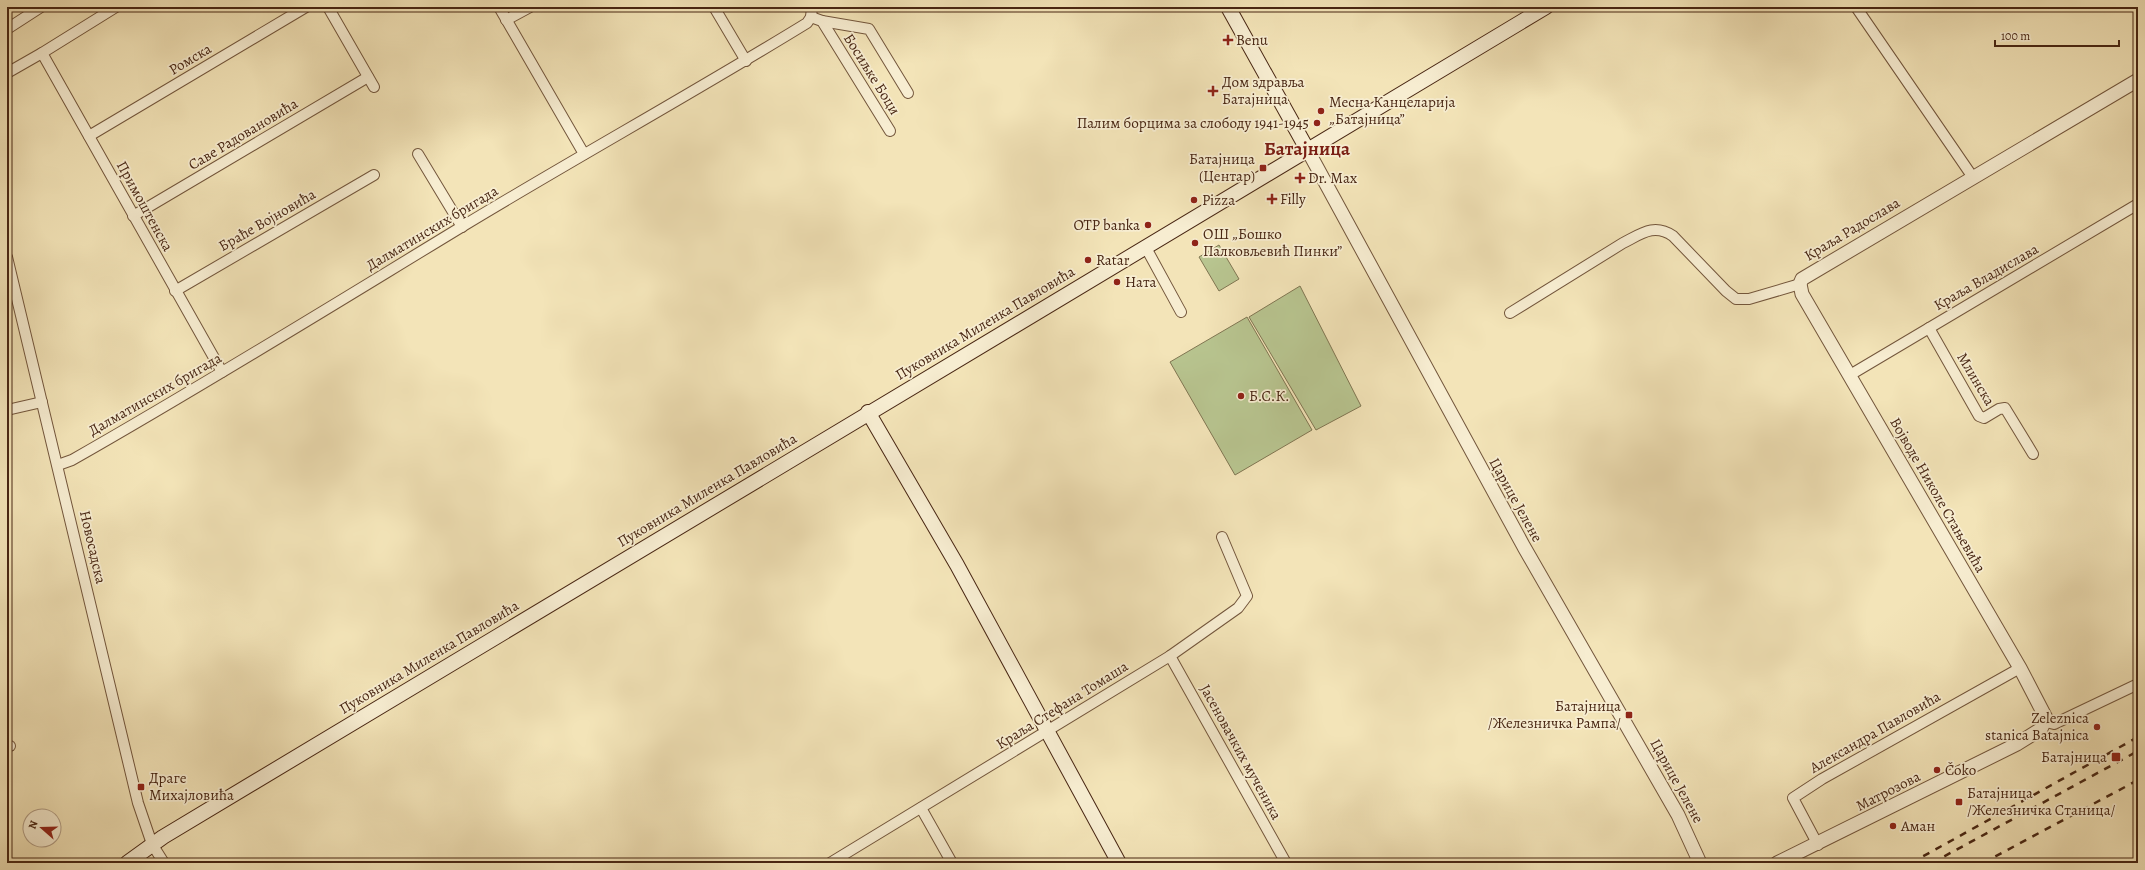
<svg xmlns="http://www.w3.org/2000/svg" width="2145" height="870" viewBox="0 0 2145 870" font-family="Alegreya,serif">
  <style>
    .green { fill: #b8c590; stroke: #807652 }
    .lines { fill: none; stroke-linecap: round; stroke-linejoin: round }
    .minor-casing { stroke: #73563c; stroke-width: 12 }
    .tertiary-casing { stroke: #73563c; stroke-width: 15 }
    .secondary-casing { stroke: #482613; stroke-width: 16 }
    .minor { stroke: #f7edd1; stroke-width: 10 }
    .tertiary { stroke: #f7edd1; stroke-width: 13 }
    .secondary { stroke: #f7edd1; stroke-width: 14 }
    .rail { stroke: #482613; stroke-width: 2.5; stroke-dasharray: 7 7; stroke-linecap: butt }
    .poi-dot { fill: #8f2418; stroke: #f7edd1; stroke-width: 1.5 }
    .labels { text-anchor: middle; dominant-baseline: central; stroke-width: 3.5; stroke-linejoin: round; paint-order: stroke }
    .poi-label { font-size: 15px; fill: #482613; stroke: #f7edd1; text-anchor: start }
    .street-label { font-size: 15px; fill: #482613; stroke: #f7edd1 }
    .district-label { font-size: 19px; font-weight: bold; fill: #7a1f14; stroke: #f7edd1 }
  </style>
  <rect width="100%" height="100%" fill="#f3e4b8"/>
  <filter id="stains"><feTurbulence type="fractalNoise" baseFrequency=".005" numOctaves="4"/><feColorMatrix values="0 0 0 0 .2 0 0 0 0 .09 0 0 0 0 .02 0 0 0 .5 -.17"/></filter>
  <radialGradient id="worn" r=".72"><stop offset=".6" stop-color="#630" stop-opacity="0"/><stop offset="1" stop-color="#630" stop-opacity=".3"/></radialGradient>
  <!-- green -->
  <g class="green">
    <path d="M 1219,245 L 1239,279 L 1219,291 L 1199,257 Z"/>
    <path d="M 1300,286 L 1361,406 L 1316,430 L 1249,317 Z"/>
    <path d="M 1247,317 L 1312,430 L 1235,475 L 1170,362 Z"/>
  </g>
  <g class="lines">
    <!-- minor casing -->
    <g class="minor-casing">
      <g id="minor">
        <path d="M 328,7 L 374,87"/>
        <path d="M 499,7 L 584,154"/>
        <path d="M 714,7 L 746,61"/>
        <path d="M 1856,7 L 1972,176"/>
        <path d="M 811,17 L 822,21 L 890,131"/>
        <path d="M 506,20 L 530,7"/>
        <path d="M 822,21 L 869,29 L 908,93"/>
        <path d="M 7,29 L 41,7"/>
        <path d="M 42,53 L 222,372"/>
        <path d="M 7,73 L 42,53 L 116,7"/>
        <path d="M 89,136 L 306,7"/>
        <path d="M 418,154 L 462,227"/>
        <path d="M 133,216 L 368,77"/>
        <path d="M 1145,246 L 1181,312"/>
        <path d="M 7,257 L 138,803 L 152,844 L 164,863"/>
        <path d="M 175,291 L 374,175"/>
        <path d="M 1510,313 L 1623,243 C 1641,234 1654,223 1673,236 L 1726,291 L 1736,299 L 1749,299 L 1800,284"/>
        <path d="M 1929,328 L 1979,416 L 1984,418 L 1999,409 L 2005,408 L 2033,454"/>
        <path d="M 1850,375 L 2138,204"/>
        <path d="M 7,410 L 42,402"/>
        <path d="M 58,465 L 72,460 C 204,385 333,305 463,226 C 577,157 693,93 807,23 L 811,17 L 812,7"/>
        <path d="M 1170,656 L 1286,863"/>
        <path d="M 2046,722 L 2054,724 L 2138,684"/>
        <path d="M 7,746 L 10,746"/>
        <path d="M 921,808 L 952,863"/>
        <path d="M 1818,845 L 1793,798 L 1822,779 L 2020,668"/>
        <path d="M 830,863 L 1170,656 L 1238,608 L 1247,596 L 1222,537"/>
      </g>
    </g>
    <!-- tertiary casing -->
    <g class="tertiary-casing">
      <g id="tertiary">
        <path d="M 1307,149 L 1524,547 L 1678,815 L 1700,863"/>
        <path d="M 1777,863 L 2017,744 L 2041,729 L 2046,718 L 2020,668 L 1802,294 L 1800,284 L 1802,279 L 2138,80"/>
      </g>
    </g>
    <!-- secondary casing -->
    <g class="secondary-casing">
      <g id="secondary">
        <path d="M 1228,7 L 1307,149"/>
        <path d="M 868,412 L 957,565 L 1119,863"/>
        <path d="M 127,863 L 163,837 L 1546,7"/>
      </g>
    </g>
    <!-- minor -->
    <use href="#minor" class="minor"/>
    <!-- tertiary -->
    <use href="#tertiary" class="tertiary"/>
    <!-- secondary -->
    <use href="#secondary" class="secondary"/>
    <!-- rail -->
    <g class="rail">
      <path d="M 1911,863 L 2138,737"/>
      <path d="M 1932,863 L 2138,751"/>
      <path d="M 1983,863 L 2138,780"/>
    </g>
  </g>
  <!-- markers -->
  <g class="poi-dot">
    <path d="M1226 34h4v4h4v4h-4v4h-4v-4h-4v-4h4z"/>
    <path d="M1211 85h4v4h4v4h-4v4h-4v-4h-4v-4h4z"/>
    <circle cx="1321" cy="111" r="4"/>
    <circle cx="1317" cy="123" r="4"/>
    <rect x="1259" y="164" width="8" height="8" rx="2"/>
    <path d="M1298 172h4v4h4v4h-4v4h-4v-4h-4v-4h4z"/>
    <path d="M1270 193h4v4h4v4h-4v4h-4v-4h-4v-4h4z"/>
    <circle cx="1194" cy="200" r="4"/>
    <circle cx="1148" cy="225" r="4"/>
    <circle cx="1195" cy="243" r="4"/>
    <circle cx="1088" cy="260" r="4"/>
    <circle cx="1117" cy="282" r="4"/>
    <circle cx="1241" cy="396" r="4"/>
    <rect x="1625" y="711" width="8" height="8" rx="2"/>
    <circle cx="2097" cy="727" r="4"/>
    <rect x="2111" y="752" width="10" height="10" rx="2"/>
    <circle cx="1937" cy="770" r="4"/>
    <rect x="137" y="783" width="8" height="8" rx="2"/>
    <rect x="1955" y="798" width="8" height="8" rx="2"/>
    <circle cx="1893" cy="826" r="4"/>
  </g>
  <g class="labels">
    <!-- poi labels -->
    <g class="poi-label">
      <text x="1236" y="40">Benu</text>
      <text x="1222" y="82">Дом здравља<tspan x="1222" dy="17">Батајница</tspan></text>
      <text x="1329" y="102">Месна Канцеларија<tspan x="1329" dy="17">„Батајница”</tspan></text>
      <text x="1309" y="123" text-anchor="end">Палим борцима за слободу 1941-1945</text>
      <text x="1255" y="159" text-anchor="end">Батајница<tspan x="1255" dy="17">(Центар)</tspan></text>
      <text x="1308" y="178">Dr. Max</text>
      <text x="1280" y="199">Filly</text>
      <text x="1202" y="200">Pizza</text>
      <text x="1140" y="225" text-anchor="end">OTP banka</text>
      <text x="1203" y="234">ОШ „Бошко<tspan x="1203" dy="17">Палковљевић Пинки”</tspan></text>
      <text x="1096" y="260">Ratar</text>
      <text x="1125" y="282">Ната</text>
      <text x="1249" y="396">Б.С.К.</text>
      <text x="1621" y="706" text-anchor="end">Батајница<tspan x="1621" dy="17">/Железничка Рампа/</tspan></text>
      <text x="2089" y="718" text-anchor="end">Zeleznica<tspan x="2089" dy="17">stanica Batajnica</tspan></text>
      <text x="2107" y="757" text-anchor="end">Батајница</text>
      <text x="1945" y="770">Čoko</text>
      <text x="149" y="778">Драге<tspan x="149" dy="17">Михајловића</tspan></text>
      <text x="1967" y="793">Батајница<tspan x="1967" dy="17">/Железничка Станица/</tspan></text>
      <text x="1901" y="826">Аман</text>
    </g>
    <!-- street labels -->
    <g class="street-label">
      <text transform="translate(190 59) rotate(-31)">Ромска</text>
      <text transform="translate(872 74) rotate(58)">Босиљке Боци</text>
      <text transform="translate(243 134) rotate(-31)">Саве Радовановића</text>
      <text transform="translate(145 206) rotate(61)">Примоштенска</text>
      <text transform="translate(267 220) rotate(-30)">Браће Војновића</text>
      <text transform="translate(432 228) rotate(-31)">Далматинских бригада</text>
      <text transform="translate(1852 229) rotate(-31)">Краља Радослава</text>
      <text transform="translate(1986 277) rotate(-30)">Краља Владислава</text>
      <text transform="translate(985 323) rotate(-31)">Пуковника Миленка Павловића</text>
      <text transform="translate(1976 379) rotate(59)">Млинска</text>
      <text transform="translate(155 394) rotate(-30)">Далматинских бригада</text>
      <text transform="translate(707 490) rotate(-31)">Пуковника Миленка Павловића</text>
      <text transform="translate(1938 495) rotate(60)">Војводе Николе Стањевића</text>
      <text transform="translate(1516 500) rotate(61)">Царице Јелене</text>
      <text transform="translate(93 547) rotate(77)">Новосадска</text>
      <text transform="translate(429 657) rotate(-31)">Пуковника Миленка Павловића</text>
      <text transform="translate(1062 705) rotate(-32)">Краља Стефана Томаша</text>
      <text transform="translate(1875 732) rotate(-30)">Александра Павловића</text>
      <text transform="translate(1241 752) rotate(61)">Јасеновачких мученика</text>
      <text transform="translate(1677 781) rotate(61)">Царице Јелене</text>
      <text transform="translate(1888 791) rotate(-27)">Матрозова</text>
    </g>
    <!-- district labels -->
    <g class="district-label">
      <text x="1307" y="149">Батајница</text>
    </g>
  </g>
  <!-- margin -->
  <rect width="2145" height="870" fill="none" stroke="#f3e4b8" stroke-width="24"/>
  <rect x="8" y="8" width="2129" height="854" fill="none" stroke="#482613" stroke-width="2"/>
  <rect x="12" y="12" width="2121" height="846" fill="none" stroke="#482613"/>
  <!-- north arrow -->
  <g transform="translate(42 828) rotate(290)"><circle r="19" fill="#f7edd1" stroke="#b19d85"/>
  <path d="M0-3L7 15L0 10L-7 15Z" fill="#8f2418"/>
  <text y="-6" font-size="11" font-weight="bold" text-anchor="middle" fill="#482613">N</text>
  </g>
  <!-- scale -->
  <path d="M1995 40v6h124v-6" fill="none" stroke="#482613" stroke-width="2"/>
  <text x="2001" y="40" font-size="12" fill="#482613" stroke="#f7edd1" stroke-width="3" paint-order="stroke">100 m</text>
  <rect width="100%" height="100%" filter="url(#stains)"/>
  <rect width="100%" height="100%" fill="url(#worn)"/>
</svg>
